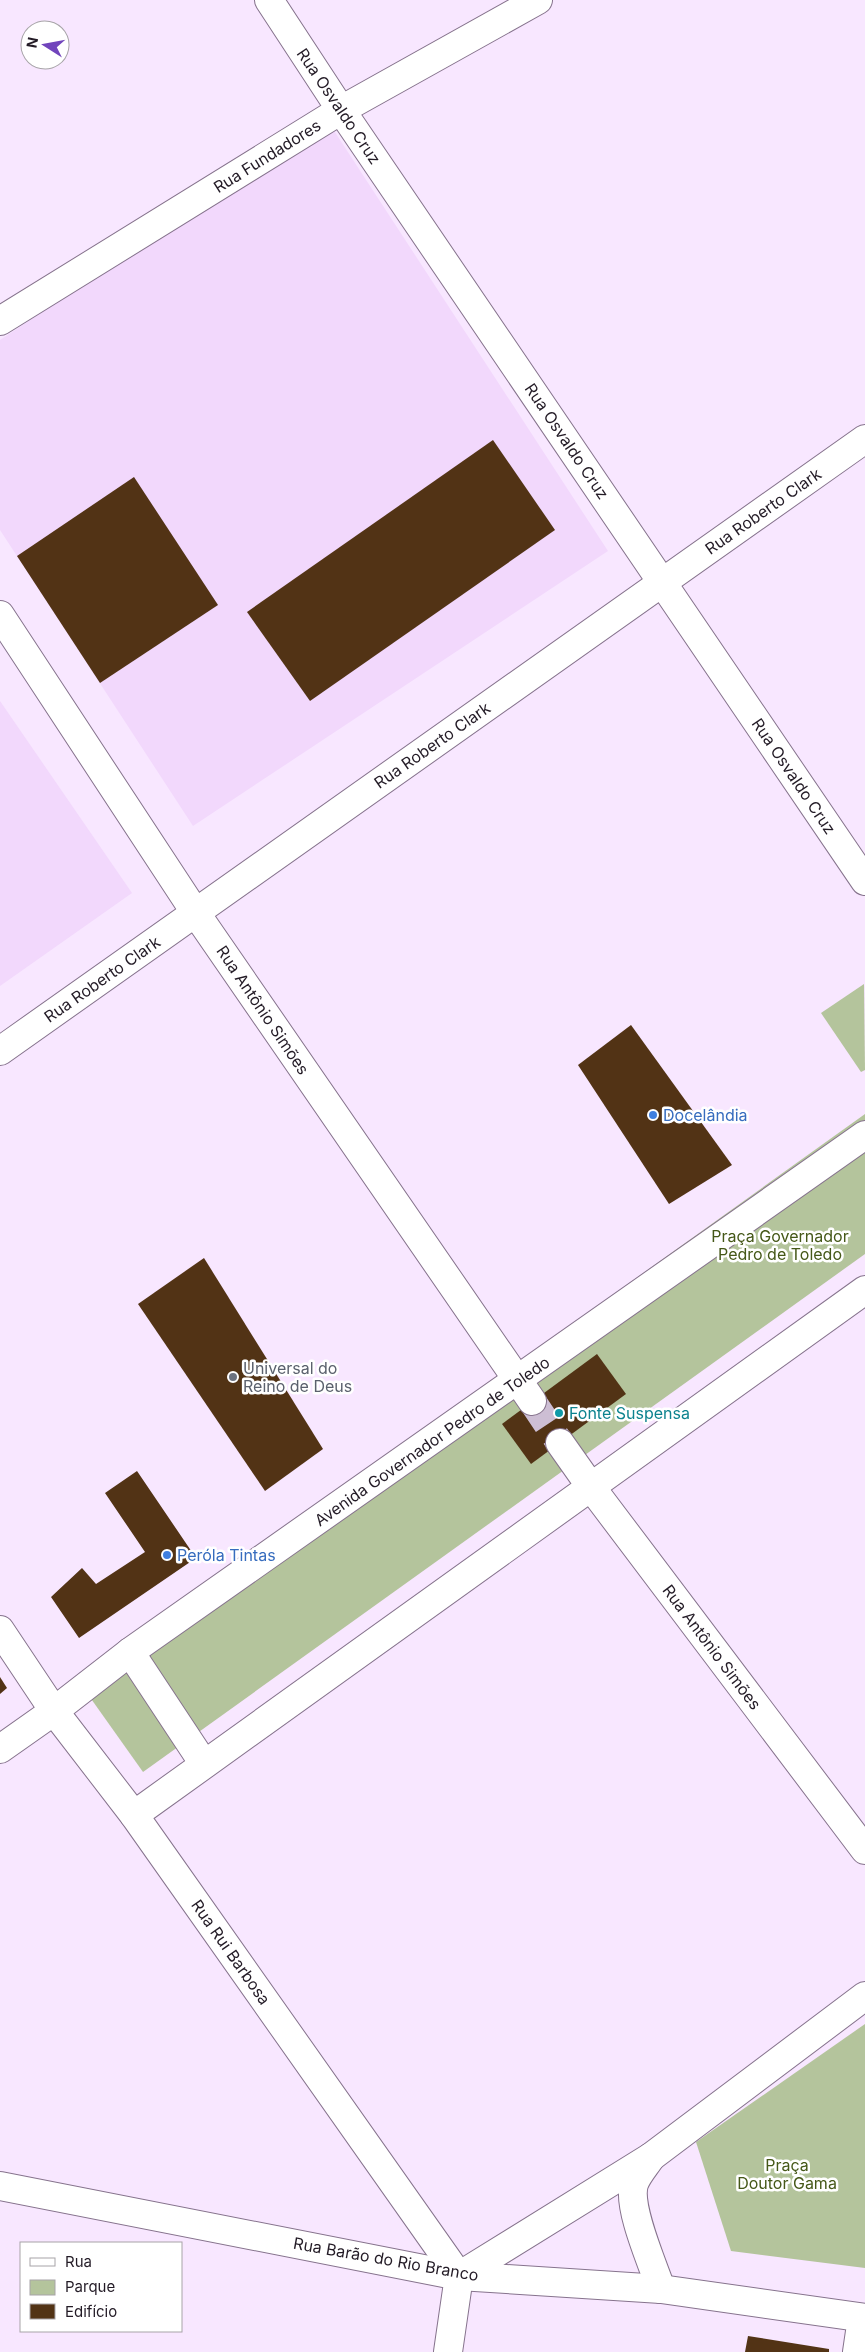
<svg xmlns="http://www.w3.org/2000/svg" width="865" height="2352" viewBox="0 0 865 2352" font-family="Inter,sans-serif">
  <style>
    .built { fill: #f2d8fc }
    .green { fill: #b4c49c }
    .building { fill: #523315 }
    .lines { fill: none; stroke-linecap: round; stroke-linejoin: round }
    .secondary-tunnel { stroke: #cdbed4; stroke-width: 28; stroke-dasharray: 28 14; stroke-linecap: butt }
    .street-casing { stroke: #86738d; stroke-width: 30 }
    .secondary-casing { stroke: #86738d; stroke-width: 30 }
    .street { stroke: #fff; stroke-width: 28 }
    .secondary { stroke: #fff; stroke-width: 28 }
    .shop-dot { fill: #3f7fe0; stroke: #fff; stroke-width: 2 }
    .worship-dot { fill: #6b7280; stroke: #fff; stroke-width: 2 }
    .culture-dot { fill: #0f9aa8; stroke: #fff; stroke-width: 2 }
    .labels { text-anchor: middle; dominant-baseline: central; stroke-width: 5; stroke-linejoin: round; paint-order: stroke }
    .street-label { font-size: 16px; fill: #231b26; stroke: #fff }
    .shop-label { font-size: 16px; fill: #366cbe; stroke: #fff; text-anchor: start }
    .park-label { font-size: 16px; fill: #455818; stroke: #fff }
    .worship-label { font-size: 16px; fill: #5b616d; stroke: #fff; text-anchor: start }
    .culture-label { font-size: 16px; fill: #0d838f; stroke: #fff; text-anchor: start }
  </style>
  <rect width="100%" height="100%" fill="#f8e7ff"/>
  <!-- built -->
  <g class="built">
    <path d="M 329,123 L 608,551 L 193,826 L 0,530 L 0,340 Z"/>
    <path d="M 0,701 L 132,893 L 0,986 Z"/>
  </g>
  <!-- green -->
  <g class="green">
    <path d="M 864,984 L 865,1070 L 861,1072 L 821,1013 Z"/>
    <path d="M 865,1114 L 865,1254 L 143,1772 L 77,1679 Z"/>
    <path d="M 865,2024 L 865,2268 L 731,2251 L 696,2142 Z"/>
  </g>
  <!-- building -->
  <g class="building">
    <path d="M 493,440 L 555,530 L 310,701 L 247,612 Z"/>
    <path d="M 134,477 L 218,605 L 100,683 L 17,556 Z"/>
    <path d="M 631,1025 L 732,1165 L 669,1204 L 578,1065 Z"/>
    <path d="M 204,1258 L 323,1449 L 265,1491 L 138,1304 Z"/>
    <path d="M 597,1354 L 626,1394 L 531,1464 L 502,1424 Z"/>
    <path d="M 137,1471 L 196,1558 L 79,1638 L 51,1597 L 82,1568 L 96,1584 L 145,1552 L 105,1493 Z"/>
    <path d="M 0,1677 L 7,1688 L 0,1694 Z"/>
    <path d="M 748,2336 L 829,2349 L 829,2352 L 745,2352 Z"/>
  </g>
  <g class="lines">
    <!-- secondary-tunnel -->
    <path class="secondary-tunnel" d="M 532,1401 L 560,1443"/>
    <!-- street casing -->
    <g class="street-casing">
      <g id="street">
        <path d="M 269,0 L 341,110 L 865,881"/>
        <path d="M 0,321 L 341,110 L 538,0"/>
        <path d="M 0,1051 L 865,439"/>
        <path d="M 130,1652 L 204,1764"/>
        <path d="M 134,1815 L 865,1290"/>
        <path d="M 0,2186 L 459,2276 L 448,2352"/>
        <path d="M 857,2352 L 862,2318"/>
      </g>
    </g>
    <!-- secondary casing -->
    <g class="secondary-casing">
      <g id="secondary">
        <path d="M 0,615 L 195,912 L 532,1401"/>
        <path d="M 560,1443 L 591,1487 L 865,1850"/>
        <path d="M 0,1630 L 54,1711 L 134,1815 L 459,2276"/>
        <path d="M 0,1749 L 54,1711 L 130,1652 L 865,1135"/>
        <path d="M 651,2157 C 646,2165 637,2175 634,2184 C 627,2207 653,2265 661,2289"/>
        <path d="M 459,2276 L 651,2157 L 865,1996"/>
        <path d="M 459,2276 L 661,2289 L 865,2318"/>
      </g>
    </g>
    <!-- street -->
    <use href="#street" class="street"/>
    <!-- secondary -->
    <use href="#secondary" class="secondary"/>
  </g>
  <!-- markers -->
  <g class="shop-dot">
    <circle cx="653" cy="1115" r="5"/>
    <circle cx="167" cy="1555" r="5"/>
  </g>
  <circle class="worship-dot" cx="233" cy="1377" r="5"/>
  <circle class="culture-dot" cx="559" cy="1413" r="5"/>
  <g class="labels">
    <!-- street labels -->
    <g class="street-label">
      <text transform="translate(339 106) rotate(56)">Rua Osvaldo Cruz</text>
      <text transform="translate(267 156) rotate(-32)">Rua Fundadores</text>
      <text transform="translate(567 441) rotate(56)">Rua Osvaldo Cruz</text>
      <text transform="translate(763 511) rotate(-35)">Rua Roberto Clark</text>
      <text transform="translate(432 745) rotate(-35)">Rua Roberto Clark</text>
      <text transform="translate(794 776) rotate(56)">Rua Osvaldo Cruz</text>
      <text transform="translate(102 979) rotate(-35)">Rua Roberto Clark</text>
      <text transform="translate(263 1010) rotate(56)">Rua Antônio Simões</text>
      <text transform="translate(432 1441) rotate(-35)">Avenida Governador Pedro de Toledo</text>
      <text transform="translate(712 1647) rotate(53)">Rua Antônio Simões</text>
      <text transform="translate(231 1952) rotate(55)">Rua Rui Barbosa</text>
      <text transform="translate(386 2259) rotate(10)">Rua Barão do Rio Branco</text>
    </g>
    <!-- shop labels -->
    <g class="shop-label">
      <text x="663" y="1115">Docelândia</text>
      <text x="177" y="1555">Peróla Tintas</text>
    </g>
    <!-- park labels -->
    <g class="park-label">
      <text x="780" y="1236">Praça Governador<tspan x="780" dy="18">Pedro de Toledo</tspan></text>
      <text x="787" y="2165">Praça<tspan x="787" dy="18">Doutor Gama</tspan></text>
    </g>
    <!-- worship labels -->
    <g class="worship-label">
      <text x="243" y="1368">Universal do<tspan x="243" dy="18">Reino de Deus</tspan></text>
    </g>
    <!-- culture labels -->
    <g class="culture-label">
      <text x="569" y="1413">Fonte Suspensa</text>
    </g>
  </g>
  <!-- legend -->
  <rect x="20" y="2242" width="162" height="90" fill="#ffffff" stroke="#a7a4a8"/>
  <rect x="30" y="2258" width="25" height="8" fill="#ffffff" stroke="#a7a4a8"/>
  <text x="65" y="2267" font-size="15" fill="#231b26">Rua</text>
  <rect x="30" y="2280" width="25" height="15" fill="#b4c49c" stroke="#a7a4a8"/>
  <text x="65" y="2292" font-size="15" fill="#231b26">Parque</text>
  <rect x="30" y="2304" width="25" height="15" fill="#523315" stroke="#a7a4a8"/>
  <text x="65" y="2317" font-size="15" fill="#231b26">Edifício</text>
  <!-- north arrow -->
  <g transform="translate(45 45) rotate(281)"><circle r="24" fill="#ffffff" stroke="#a7a4a8"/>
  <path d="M0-4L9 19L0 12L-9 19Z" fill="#7144bc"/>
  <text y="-8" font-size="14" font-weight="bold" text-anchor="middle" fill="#231b26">N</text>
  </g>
</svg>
